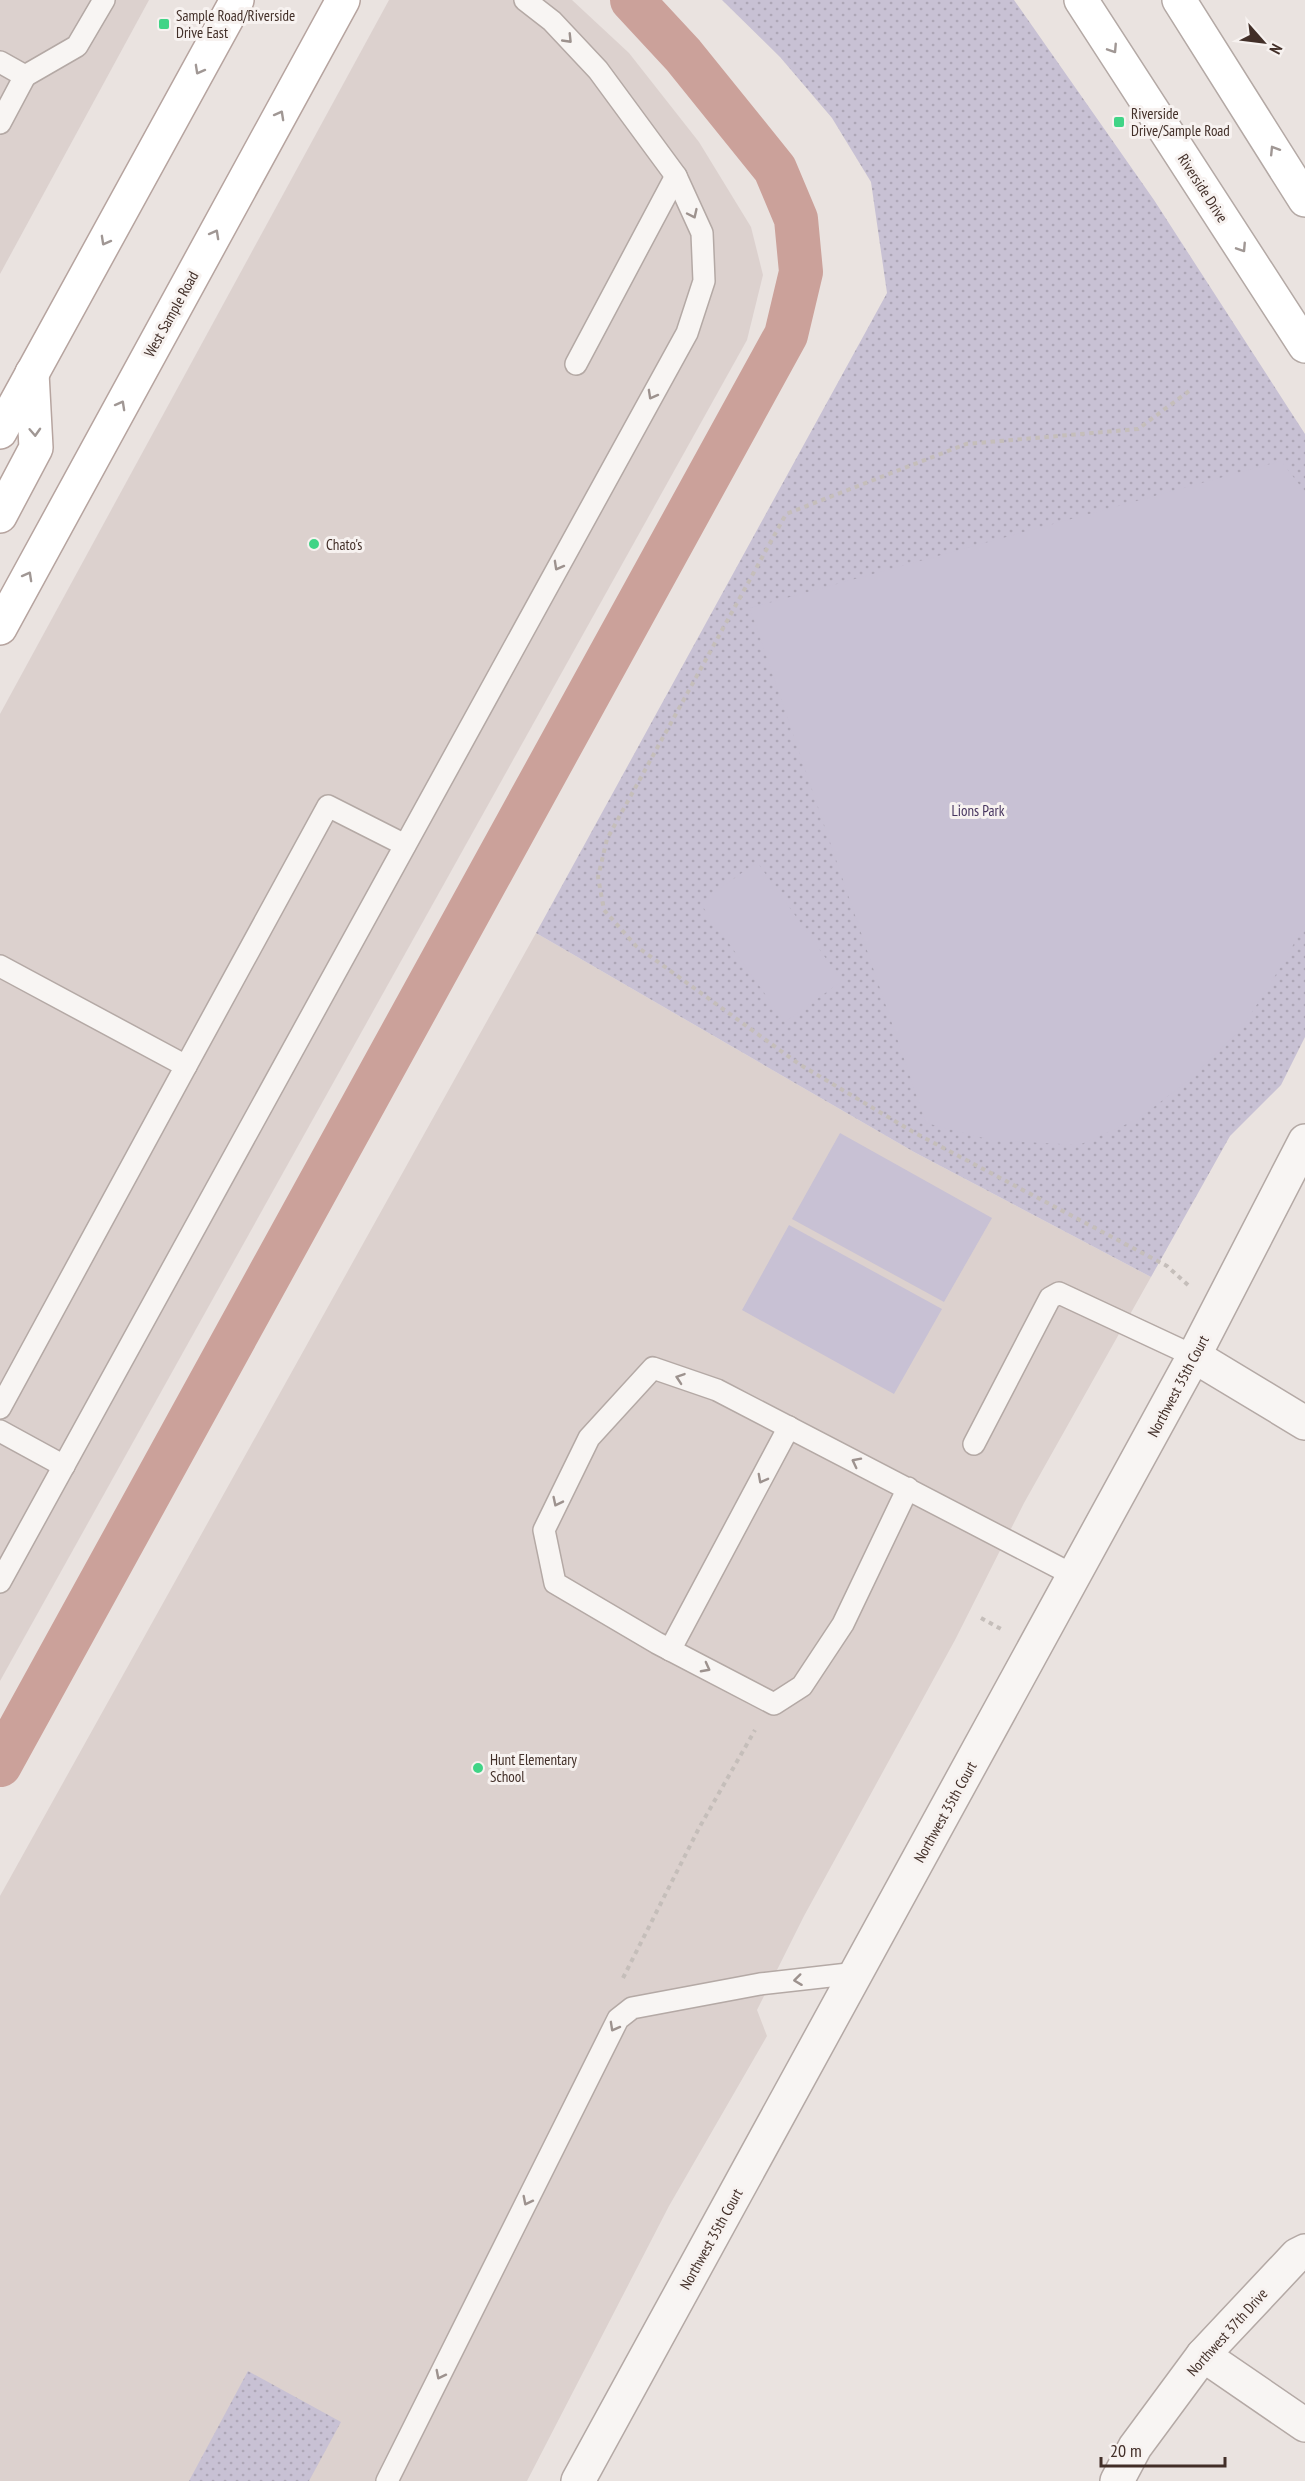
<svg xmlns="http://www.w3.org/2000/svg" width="1305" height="2481" viewBox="0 0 1305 2481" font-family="'PT Sans Narrow',sans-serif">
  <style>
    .built { fill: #dcd1ce }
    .grass { fill: url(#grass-dots) }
    .pitch { fill: #c8c1d4 }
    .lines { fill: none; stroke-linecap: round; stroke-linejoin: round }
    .canal { stroke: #cba19a; stroke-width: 44 }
    .lane-casing { stroke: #b4a9a5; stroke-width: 24 }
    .street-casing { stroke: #b4a9a5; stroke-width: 36 }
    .secondary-casing { stroke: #b4a9a5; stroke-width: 36 }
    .primary-casing { stroke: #b6a49f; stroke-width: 36 }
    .path { stroke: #c5beba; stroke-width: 4; stroke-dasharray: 4.5 4.5; stroke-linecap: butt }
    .lane { stroke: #f8f5f3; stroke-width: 21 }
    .street { stroke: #f8f5f3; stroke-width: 33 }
    .secondary { stroke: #fff; stroke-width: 33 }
    .primary { stroke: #fff; stroke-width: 33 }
    .oneway { stroke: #9d928e }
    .oneway2 { stroke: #a09794 }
    .poi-dot { fill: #40d486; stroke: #f7f2f0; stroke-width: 2 }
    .labels { text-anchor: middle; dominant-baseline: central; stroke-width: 6; stroke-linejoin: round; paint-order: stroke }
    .poi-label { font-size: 15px; fill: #422f28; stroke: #f7f2f0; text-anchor: start }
    .street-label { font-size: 15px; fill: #422f28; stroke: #f7f2f0 }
    .park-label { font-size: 15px; fill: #47355f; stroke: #f7f2f0 }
  </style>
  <defs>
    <pattern id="grass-dots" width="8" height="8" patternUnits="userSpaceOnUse" patternTransform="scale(1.5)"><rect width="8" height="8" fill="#c8c1d4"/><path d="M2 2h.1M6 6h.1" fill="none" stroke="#ada6b6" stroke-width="1.8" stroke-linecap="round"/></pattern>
  </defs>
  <rect width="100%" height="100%" fill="#eae3e0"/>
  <!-- built -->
  <g class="built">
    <path d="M 0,0 L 149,0 L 0,274 Z"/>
    <path d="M 389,0 L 572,0 L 629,53 L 699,142 L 751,227 L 763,275 L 747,340 L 0,1681 L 0,714 Z"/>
    <path d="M 536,933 L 914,1152 L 1151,1277 L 1024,1503 L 955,1640 L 804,1916 L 757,2010 L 767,2036 L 669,2206 L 527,2481 L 0,2481 L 0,1896 Z"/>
  </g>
  <!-- grass -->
  <g class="grass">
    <path d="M 722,0 L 1014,0 L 1154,200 L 1305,434 L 1305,1037 L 1281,1085 L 1230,1136 L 1151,1277 L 914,1152 L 536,933 L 887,293 L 871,182 L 832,118 L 780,57 Z"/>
    <path d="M 248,2371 L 341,2422 L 309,2481 L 189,2481 Z"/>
  </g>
  <!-- pitch -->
  <g class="pitch">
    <path d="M 1281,461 L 1305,492 L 1305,923 L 1285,960 L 1244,1025 L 1193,1077 L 1138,1119 L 1079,1145 L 991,1140 L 926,1123 L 750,608 Z"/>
    <path d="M 757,862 L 842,981 L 785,1022 L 700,903 Z"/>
    <path d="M 840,1133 L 992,1218 L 944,1302 L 792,1219 Z"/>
    <path d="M 789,1225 L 942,1309 L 894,1394 L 742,1310 Z"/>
  </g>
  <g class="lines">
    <!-- canal -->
    <path class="canal" d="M 0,1765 L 786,335 L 801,272 L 796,219 L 775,169 L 683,55 L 632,0"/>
    <!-- lane casing -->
    <g class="lane-casing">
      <g id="lane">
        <path d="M 0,62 L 25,76 L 0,123"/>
        <path d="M 25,76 L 77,46 L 104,0"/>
        <path d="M 576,364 L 676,176"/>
        <path d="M 0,966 L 186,1066 L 0,1408"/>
        <path d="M 186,1066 L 328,806 L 405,845"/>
        <path d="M 0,1431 L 64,1466"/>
        <path d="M 974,1444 L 1050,1298 L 1059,1293 L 1194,1356"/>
        <path d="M 908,1488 L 843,1624 L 802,1686 L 774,1704 L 657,1643 L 555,1583 L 544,1530 L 589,1438 L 653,1368 L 717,1390 L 1075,1576"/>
        <path d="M 0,1582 L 687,333 L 704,281 L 702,233 L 676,176 L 598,70 L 552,21 L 525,0"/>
        <path d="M 670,1650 L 789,1427"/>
        <path d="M 387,2481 L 618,2019 L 632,2008 L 760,1984 L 857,1973"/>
      </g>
    </g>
    <!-- street casing -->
    <g class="street-casing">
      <g id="street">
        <path d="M 1194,1356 L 1305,1423"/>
        <path d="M 1203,2355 L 1305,2425"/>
        <path d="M 578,2481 L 1194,1356 L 1305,1141"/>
        <path d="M 1117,2481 L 1135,2447 L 1203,2355 L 1297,2255 L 1305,2251"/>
      </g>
    </g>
    <!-- secondary casing -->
    <g class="secondary-casing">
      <g id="secondary">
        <path d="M 1081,0 L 1305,346"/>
        <path d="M 1179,0 L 1305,200"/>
      </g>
    </g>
    <!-- primary casing -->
    <g class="primary-casing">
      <g id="primary">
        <path d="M 0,432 L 237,0"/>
        <path d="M 0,516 L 36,448 L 32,373"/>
        <path d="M 0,628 L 343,0"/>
      </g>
    </g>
    <!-- path -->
    <g class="path">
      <path d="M 1188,1285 L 1167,1266 L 915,1133 L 799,1064 L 636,946 L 604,910 L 598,877 L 607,839 L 786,514 L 966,444 L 1138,429 L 1189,391"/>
      <path d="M 981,1618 L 1001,1629"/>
      <path d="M 623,1978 L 699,1828 L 755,1730"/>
    </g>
    <!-- lane -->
    <use href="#lane" class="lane"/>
    <!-- street -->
    <use href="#street" class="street"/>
    <!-- secondary -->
    <use href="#secondary" class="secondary"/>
    <!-- primary -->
    <use href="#primary" class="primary"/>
  </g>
  <!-- one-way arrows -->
  <defs><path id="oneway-chevron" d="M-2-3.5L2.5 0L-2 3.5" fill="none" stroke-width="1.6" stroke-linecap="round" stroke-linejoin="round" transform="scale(1.5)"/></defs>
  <g class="oneway">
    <use href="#oneway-chevron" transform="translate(568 39) rotate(46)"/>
    <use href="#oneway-chevron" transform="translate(693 214) rotate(65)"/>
    <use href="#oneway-chevron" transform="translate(652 395) rotate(119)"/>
    <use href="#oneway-chevron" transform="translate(558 566) rotate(119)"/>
    <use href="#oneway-chevron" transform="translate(680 1378) rotate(-161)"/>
    <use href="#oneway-chevron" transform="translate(856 1462) rotate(-153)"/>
    <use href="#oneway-chevron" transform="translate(762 1479) rotate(118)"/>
    <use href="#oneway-chevron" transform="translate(557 1502) rotate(116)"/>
    <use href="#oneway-chevron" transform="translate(706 1668) rotate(28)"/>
    <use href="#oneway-chevron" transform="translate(798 1980) rotate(173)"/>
    <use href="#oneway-chevron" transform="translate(614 2027) rotate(119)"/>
    <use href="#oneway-chevron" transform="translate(527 2201) rotate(117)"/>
    <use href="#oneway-chevron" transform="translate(440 2375) rotate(117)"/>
  </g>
  <g class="oneway2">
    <use href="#oneway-chevron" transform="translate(1113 49) rotate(57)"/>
    <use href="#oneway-chevron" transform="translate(199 70) rotate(119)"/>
    <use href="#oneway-chevron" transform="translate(280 115) rotate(-61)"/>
    <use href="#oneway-chevron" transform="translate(1274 150) rotate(-122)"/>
    <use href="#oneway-chevron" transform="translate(215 234) rotate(-61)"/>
    <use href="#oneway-chevron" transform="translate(105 241) rotate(119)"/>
    <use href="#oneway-chevron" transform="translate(1242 248) rotate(57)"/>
    <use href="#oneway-chevron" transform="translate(121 405) rotate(-61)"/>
    <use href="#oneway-chevron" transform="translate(35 432) rotate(87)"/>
    <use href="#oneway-chevron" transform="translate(28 576) rotate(-61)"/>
  </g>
  <!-- markers -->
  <g class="poi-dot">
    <rect x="158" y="18" width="12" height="12" rx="3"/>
    <rect x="1113" y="116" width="12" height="12" rx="3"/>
    <circle cx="314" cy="544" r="6"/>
    <circle cx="478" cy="1768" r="6"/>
  </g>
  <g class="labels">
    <!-- poi labels -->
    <g class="poi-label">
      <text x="176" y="15">Sample Road/Riverside<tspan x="176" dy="17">Drive East</tspan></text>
      <text x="1131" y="113">Riverside<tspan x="1131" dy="17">Drive/Sample Road</tspan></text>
      <text x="326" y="544">Chato's</text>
      <text x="490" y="1759">Hunt Elementary<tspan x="490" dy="17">School</tspan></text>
    </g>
    <!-- street labels -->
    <g class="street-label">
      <text transform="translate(1203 188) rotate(57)">Riverside Drive</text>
      <text transform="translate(171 314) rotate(-61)">West Sample Road</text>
      <text transform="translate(1178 1386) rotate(-62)">Northwest 35th Court</text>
      <text transform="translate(945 1812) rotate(-61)">Northwest 35th Court</text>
      <text transform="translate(711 2239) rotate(-61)">Northwest 35th Court</text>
      <text transform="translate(1227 2332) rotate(-48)">Northwest 37th Drive</text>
    </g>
    <!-- park labels -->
    <g class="park-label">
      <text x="978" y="810">Lions Park</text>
    </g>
  </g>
  <!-- north arrow -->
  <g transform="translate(1263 42) rotate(118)" stroke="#f7f2f0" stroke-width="4.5" paint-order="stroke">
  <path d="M0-4.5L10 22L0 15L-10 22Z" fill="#422f28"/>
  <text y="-9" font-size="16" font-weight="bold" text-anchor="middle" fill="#422f28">N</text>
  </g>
  <!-- scale -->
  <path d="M1101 2457v9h124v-9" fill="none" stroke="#422f28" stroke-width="3"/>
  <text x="1110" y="2457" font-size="18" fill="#422f28" stroke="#f7f2f0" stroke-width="4.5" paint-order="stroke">20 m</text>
</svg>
